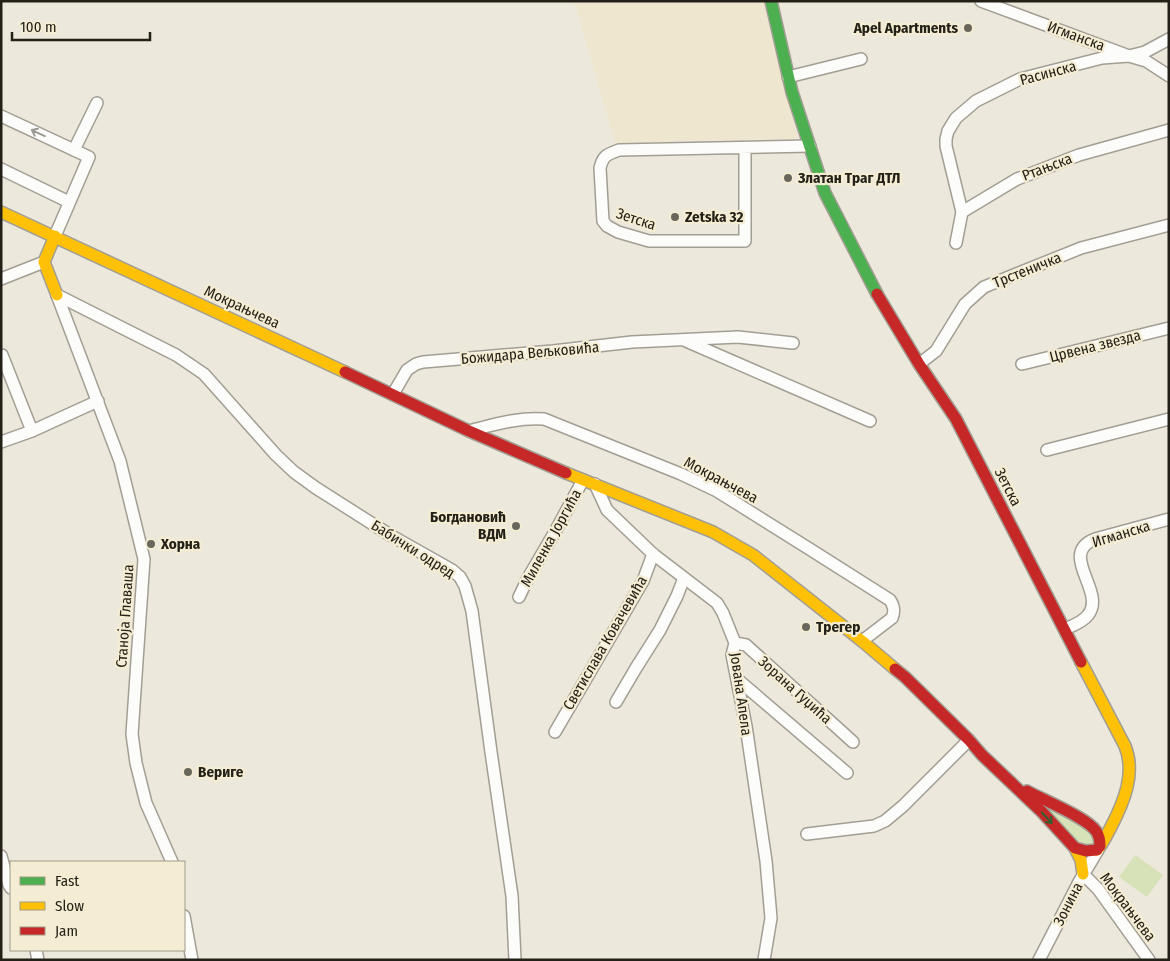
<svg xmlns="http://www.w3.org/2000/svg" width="1170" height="961" viewBox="0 0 1170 961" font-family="'Fira Sans Condensed',sans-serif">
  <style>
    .built { fill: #eee6ce }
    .green { fill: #d8e2b8 }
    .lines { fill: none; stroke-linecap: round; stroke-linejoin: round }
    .street-casing { stroke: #a29e94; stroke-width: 14 }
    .fast-casing { stroke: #a29e94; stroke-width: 14 }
    .slow-casing { stroke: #a29e94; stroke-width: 14 }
    .jam-casing { stroke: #a29e94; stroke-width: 14 }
    .street { stroke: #fcfcfa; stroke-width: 11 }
    .fast { stroke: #4caf50; stroke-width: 11 }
    .slow { stroke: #ffc107; stroke-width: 11 }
    .jam { stroke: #c62828; stroke-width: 11 }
    .oneway { stroke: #9a9994 }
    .oneway2 { stroke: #356131 }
    .poi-dot { fill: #69675c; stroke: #f4ecd3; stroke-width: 2 }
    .labels { text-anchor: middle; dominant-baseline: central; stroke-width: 4.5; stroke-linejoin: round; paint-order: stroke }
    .poi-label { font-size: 15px; font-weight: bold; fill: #232117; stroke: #f4ecd3; text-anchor: start }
    .street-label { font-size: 15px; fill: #232117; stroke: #f4ecd3 }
  </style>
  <rect width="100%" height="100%" fill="#ece8db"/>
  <!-- built -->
  <path class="built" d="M 574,1 L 764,1 L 779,67 L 798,139 L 615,143 Z"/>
  <!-- green -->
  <g class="green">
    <path d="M 1041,805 L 1089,829 L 1094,841 L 1089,845 L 1080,844 Z"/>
    <path d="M 1135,855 L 1163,875 L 1147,897 L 1119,877 Z"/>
  </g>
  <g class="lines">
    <!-- street casing -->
    <g class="street-casing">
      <g id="street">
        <path d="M 981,1 L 1129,56 L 1146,61 L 1169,76"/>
        <path d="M 788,77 L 861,59"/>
        <path d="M 1,116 L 89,157 L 55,236"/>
        <path d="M 745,148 L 745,241 L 649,241 L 618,232 L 607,226 L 603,221 L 600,168 C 603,155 608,154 619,150 L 810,146"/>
        <path d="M 74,150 L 97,103"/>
        <path d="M 1,169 L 69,202"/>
        <path d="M 962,212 L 946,146 L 946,139 L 948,131 L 956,118 L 976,101 L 1020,79 L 1102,58 L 1129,56 L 1145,52 L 1169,39"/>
        <path d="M 956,243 L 962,212 L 1017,179 L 1079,155 L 1169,130"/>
        <path d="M 1,279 L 44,262"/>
        <path d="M 57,295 L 176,355 L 204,374 L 276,455 L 294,472 L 316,488 L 390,535 L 452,570 L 460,577 L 465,586 L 472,611 L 491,752 L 512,896 L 515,960"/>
        <path d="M 57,295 L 120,461 L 144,559 L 132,734 L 136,763 L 146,803 L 172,862"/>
        <path d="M 686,341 L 870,421"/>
        <path d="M 2,355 L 32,431"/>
        <path d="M 919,364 L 936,351 L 965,304 L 984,287 L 1081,248 L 1169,225"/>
        <path d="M 1022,364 L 1169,328"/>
        <path d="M 393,394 L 407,370 L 416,364 L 423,362 L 553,351 L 632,342 L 738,337 L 793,343"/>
        <path d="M 469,431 C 493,425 518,417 544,419 L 681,474 L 717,491 L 808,548 L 890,600 C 894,606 895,611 892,618 L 862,641"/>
        <path d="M 1,442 L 32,431 L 98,401"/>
        <path d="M 1047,450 L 1169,419"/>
        <path d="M 595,484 L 607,510 L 653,554 L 717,603 L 723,613 L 735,643 L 732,655 L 746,726 L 766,861 L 771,918 L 764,960"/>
        <path d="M 519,597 L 528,578 L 556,530 L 583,480"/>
        <path d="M 1065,629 C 1072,626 1083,622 1088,615 C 1107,592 1057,554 1095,539 L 1169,519"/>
        <path d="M 735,643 L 746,645 L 853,742"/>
        <path d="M 737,679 L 847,773"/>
        <path d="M 616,702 L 636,668 L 660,630 L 677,596 L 684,578"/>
        <path d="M 555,732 L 643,581 L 653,554"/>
        <path d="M 807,834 L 874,826 L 885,821 L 903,806 L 969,740"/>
        <path d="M 1,856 L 9,885 L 11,888"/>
        <path d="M 1083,874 L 1098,889 L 1149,960"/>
        <path d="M 184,916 L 192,960"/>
        <path d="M 36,950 L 38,960"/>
        <path d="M 1039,960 L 1079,882 L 1098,850"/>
      </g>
    </g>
    <!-- fast casing -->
    <g class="fast-casing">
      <path id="fast" d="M 771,1 L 792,92 L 825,193 L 877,294"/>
    </g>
    <!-- slow casing -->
    <g class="slow-casing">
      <g id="slow">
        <path d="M 1,212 L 345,372"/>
        <path d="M 55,236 L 44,262 L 57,295"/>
        <path d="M 566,473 L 713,532 L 753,555 L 862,641 L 895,669"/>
        <path d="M 1081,662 L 1125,746 C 1136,773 1124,802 1111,827 C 1107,834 1103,844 1097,850"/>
        <path d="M 1075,848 L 1081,860 L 1083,874"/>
      </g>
    </g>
    <!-- jam casing -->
    <g class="jam-casing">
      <g id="jam">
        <path d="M 877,294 L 919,364 L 956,419 L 1081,662"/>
        <path d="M 345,372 L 469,431 L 566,473"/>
        <path d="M 895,669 L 905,677 L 969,740 L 982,755 L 1042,812 L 1075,848 L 1086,851 L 1097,850"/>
        <path d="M 1027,791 C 1043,800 1086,817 1096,831 C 1099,835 1100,841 1100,846"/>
      </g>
    </g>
    <!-- street -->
    <use href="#street" class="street"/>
    <!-- fast -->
    <use href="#fast" class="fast"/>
    <!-- slow -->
    <use href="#slow" class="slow"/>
    <!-- jam -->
    <use href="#jam" class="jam"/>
  </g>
  <!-- one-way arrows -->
  <defs><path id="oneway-shaft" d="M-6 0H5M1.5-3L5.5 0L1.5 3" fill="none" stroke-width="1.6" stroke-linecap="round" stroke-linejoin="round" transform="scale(1.25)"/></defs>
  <use class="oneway" href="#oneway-shaft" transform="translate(38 133) rotate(-155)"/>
  <use class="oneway2" href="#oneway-shaft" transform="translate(1047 818) rotate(47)"/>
  <!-- markers -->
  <g class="poi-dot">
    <circle cx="968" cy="28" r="5"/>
    <circle cx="788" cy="178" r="5"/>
    <circle cx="675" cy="217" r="5"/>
    <circle cx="516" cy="526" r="5"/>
    <circle cx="151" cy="544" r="5"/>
    <circle cx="806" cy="627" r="5"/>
    <circle cx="188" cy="772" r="5"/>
  </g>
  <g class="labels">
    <!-- poi labels -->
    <g class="poi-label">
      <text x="958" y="28" text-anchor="end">Apel Apartments</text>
      <text x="798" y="178">Златан Траг ДТЛ</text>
      <text x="685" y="217">Zetska 32</text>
      <text x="506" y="517" text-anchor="end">Богдановић<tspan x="506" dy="17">ВДМ</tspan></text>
      <text x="161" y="544">Хорна</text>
      <text x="816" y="627">Трегер</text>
      <text x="198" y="772">Вериге</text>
    </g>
    <!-- street labels -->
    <g class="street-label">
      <text transform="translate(1076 36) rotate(20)">Игманска</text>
      <text transform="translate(1048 73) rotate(-15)">Расинска</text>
      <text transform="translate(1047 167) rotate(-21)">Ртањска</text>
      <text transform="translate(636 219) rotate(18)">Зетска</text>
      <text transform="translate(1027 270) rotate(-22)">Трстеничка</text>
      <text transform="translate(242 307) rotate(25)">Мокрањчева</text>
      <text transform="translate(1095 346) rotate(-14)">Црвена звезда</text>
      <text transform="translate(530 353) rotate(-5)">Божидара Вељковића</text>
      <text transform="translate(721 480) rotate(28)">Мокрањчева</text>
      <text transform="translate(1008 487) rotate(63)">Зетска</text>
      <text transform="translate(1121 534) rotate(-17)">Игманска</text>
      <text transform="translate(551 538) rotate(-61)">Миленка Јоргића</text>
      <text transform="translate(413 549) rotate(32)">Бабички одред</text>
      <text transform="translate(125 616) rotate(-86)">Станоја Главаша</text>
      <text transform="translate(605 643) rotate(-60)">Светислава Ковачевића</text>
      <text transform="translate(795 690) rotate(42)">Зорана Гуџића</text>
      <text transform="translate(741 694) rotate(82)">Јована Апела</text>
      <text transform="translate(1068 904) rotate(-63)">Зонина</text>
      <text transform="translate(1128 907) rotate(53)">Мокрањчева</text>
    </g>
  </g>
  <!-- border -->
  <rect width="1170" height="961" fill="none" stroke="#232117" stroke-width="5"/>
  <!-- legend -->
  <rect x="10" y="861" width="175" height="90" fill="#f4ecd3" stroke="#a09b88"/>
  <rect x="20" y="877" width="25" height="8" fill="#4caf50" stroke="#a09b88"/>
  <text x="55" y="886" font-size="15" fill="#232117">Fast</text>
  <rect x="20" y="902" width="25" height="8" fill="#ffc107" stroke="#a09b88"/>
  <text x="55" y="911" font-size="15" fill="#232117">Slow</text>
  <rect x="20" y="927" width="25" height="8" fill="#c62828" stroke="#a09b88"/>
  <text x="55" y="936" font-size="15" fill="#232117">Jam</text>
  <!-- scale -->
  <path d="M12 32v8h138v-8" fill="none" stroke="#232117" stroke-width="2.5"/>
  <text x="20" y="32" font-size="15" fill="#232117" stroke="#f4ecd3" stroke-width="4" paint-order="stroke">100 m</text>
</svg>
